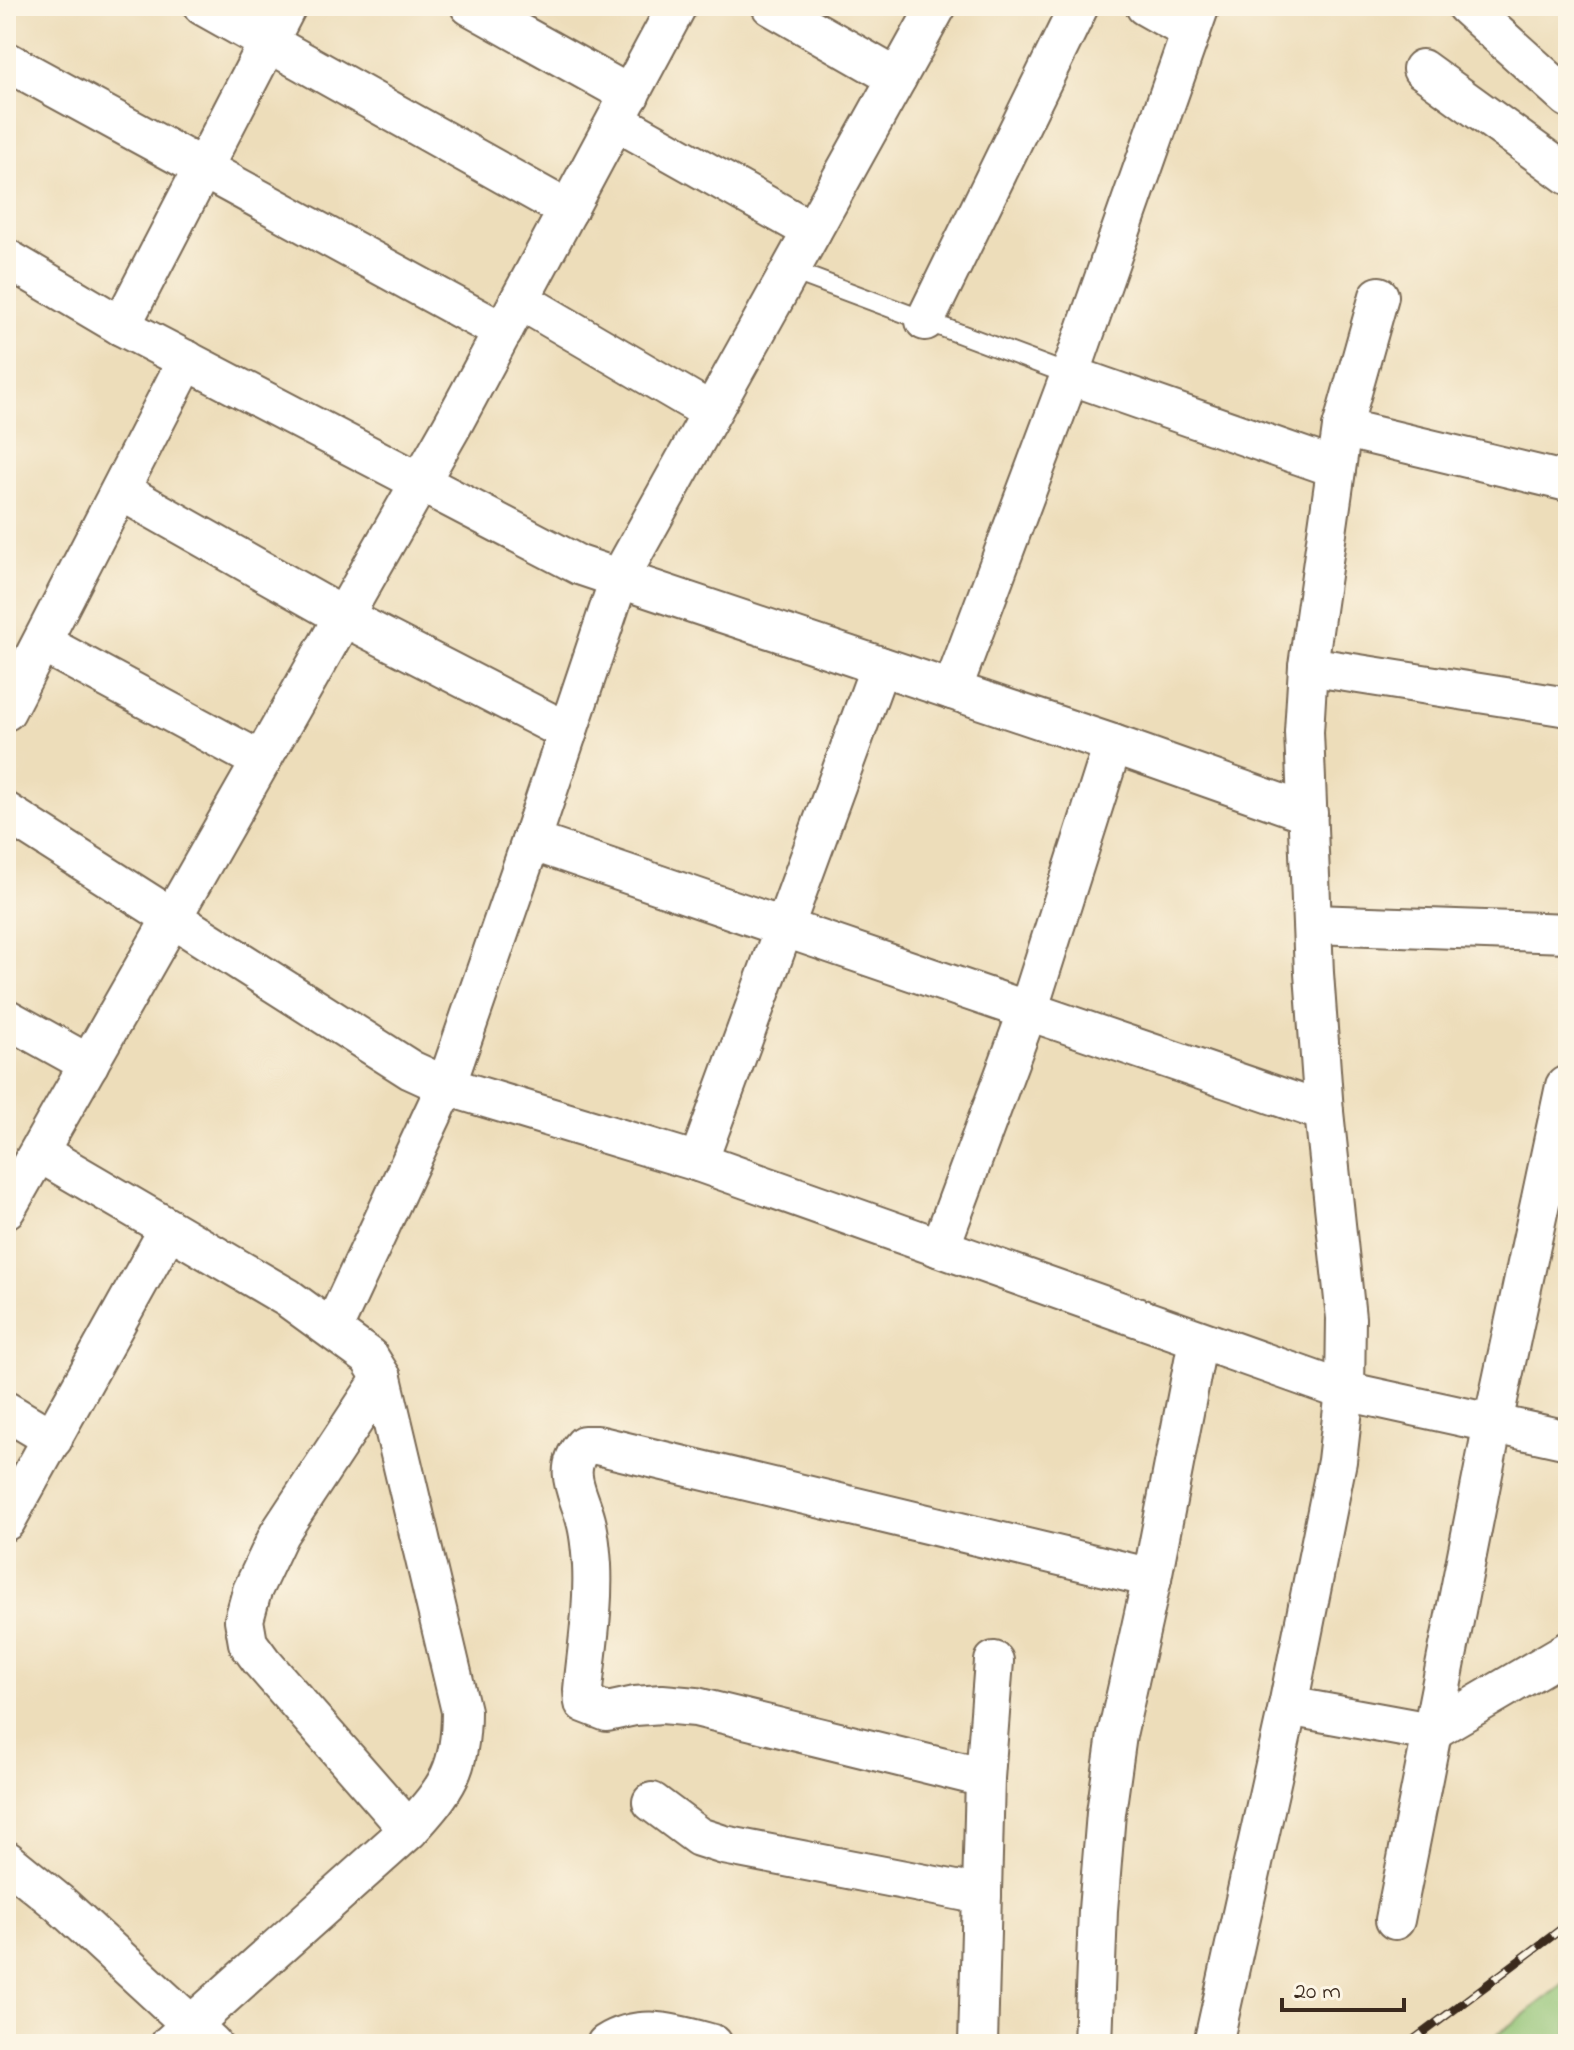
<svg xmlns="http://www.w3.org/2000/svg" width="1574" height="2050" viewBox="0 0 1574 2050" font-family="'Indie Flower',sans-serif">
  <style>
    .green { fill: #91c374; stroke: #667649; stroke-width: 2 }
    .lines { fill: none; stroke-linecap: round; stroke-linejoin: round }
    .lane-casing { stroke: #796955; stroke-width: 22 }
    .street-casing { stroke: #796955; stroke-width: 42 }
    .lane { stroke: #fff; stroke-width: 18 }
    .street { stroke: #fff; stroke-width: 38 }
    .rail-casing { stroke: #3b2a1e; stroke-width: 9 }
    .rail { stroke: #fcf5e5; stroke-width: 6; stroke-dasharray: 18; stroke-linecap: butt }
  </style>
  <rect width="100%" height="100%" fill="#fcf5e5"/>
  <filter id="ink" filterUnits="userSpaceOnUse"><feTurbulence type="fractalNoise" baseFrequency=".0125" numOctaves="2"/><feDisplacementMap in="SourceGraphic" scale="16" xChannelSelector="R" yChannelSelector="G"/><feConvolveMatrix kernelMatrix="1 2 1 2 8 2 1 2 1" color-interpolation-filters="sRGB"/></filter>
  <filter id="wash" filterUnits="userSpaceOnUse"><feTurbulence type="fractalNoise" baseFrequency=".006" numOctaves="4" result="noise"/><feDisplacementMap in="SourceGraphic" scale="32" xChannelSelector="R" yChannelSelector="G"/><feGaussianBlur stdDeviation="1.8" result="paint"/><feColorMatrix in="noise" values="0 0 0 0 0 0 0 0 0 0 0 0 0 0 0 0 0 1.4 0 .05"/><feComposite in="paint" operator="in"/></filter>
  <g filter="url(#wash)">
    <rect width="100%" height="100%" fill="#edddba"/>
    <!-- green -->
    <path class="green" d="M 1568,1981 L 1568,2044 L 1485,2044 Z"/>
  </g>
  <g filter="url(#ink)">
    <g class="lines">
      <!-- lane casing -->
      <g class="lane-casing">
        <path id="lane" d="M 790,270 L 1070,375"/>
      </g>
      <!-- street casing -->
      <g class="street-casing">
        <g id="street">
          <path d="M 203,6 L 568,210"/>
          <path d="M 470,6 L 630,95"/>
          <path d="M 771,6 L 897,78"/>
          <path d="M 1145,6 L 1191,32"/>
          <path d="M 1466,6 L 1568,98"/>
          <path d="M 6,61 L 503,332"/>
          <path d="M 1422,69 L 1568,175"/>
          <path d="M 616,121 L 812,231"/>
          <path d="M 6,258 L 121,326 L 579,565 L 1113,744 L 1308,813"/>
          <path d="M 520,300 L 711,412"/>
          <path d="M 925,321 L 1079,6"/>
          <path d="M 121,326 L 287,6"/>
          <path d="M 1070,375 L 1336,468"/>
          <path d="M 1342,428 L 1568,482"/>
          <path d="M 121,491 L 344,617 L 568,732"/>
          <path d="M 42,643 L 261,761"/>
          <path d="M 1308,666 L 1568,707"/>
          <path d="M 952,690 L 1070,375 L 1200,6"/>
          <path d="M 6,711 L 187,360"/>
          <path d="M 6,812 L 411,1070 L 446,1086 L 698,1162 L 1345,1391 L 1568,1440"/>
          <path d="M 531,841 L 1324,1112"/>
          <path d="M 1313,924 L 1568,933"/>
          <path d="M 6,1018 L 89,1064"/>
          <path d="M 40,1153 L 288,1298 L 369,1357 L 382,1378 L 461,1711 C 461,1770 447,1788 409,1830 L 170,2044"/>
          <path d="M 698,1162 L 880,666"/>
          <path d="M 6,1209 L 452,426 L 677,6"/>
          <path d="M 940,1248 L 1028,1011 L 1113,744"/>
          <path d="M 333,1328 L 446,1086 L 531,841 L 619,579 L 937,6"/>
          <path d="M 382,1378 L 279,1534 L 252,1591 L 244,1620 L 248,1643 L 262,1662 L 409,1830"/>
          <path d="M 6,1411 L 53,1439"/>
          <path d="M 6,1521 L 168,1230"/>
          <path d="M 994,1661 L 985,1778 L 696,1707 L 662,1704 L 635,1706 L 607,1712 L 584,1703 L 583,1690 C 587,1649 594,1607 592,1565 C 591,1551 590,1535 586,1521 C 579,1493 561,1471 584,1445 L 597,1445 L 1152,1578"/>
          <path d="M 1288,1706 L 1430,1732 L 1568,1651"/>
          <path d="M 652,1802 L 699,1837 L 724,1845 L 982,1895"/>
          <path d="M 6,1860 L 60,1904 L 212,2044"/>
          <path d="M 1395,1920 L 1493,1423 L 1565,1086"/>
          <path d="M 606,2044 C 641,2022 676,2034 713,2044"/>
          <path d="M 978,2044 L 985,1778"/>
          <path d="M 1093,2044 L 1098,1910 L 1106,1813 L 1117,1735 L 1152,1578 L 1198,1340"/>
          <path d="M 1213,2044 L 1288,1706 L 1337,1461 L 1345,1391 L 1346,1318 L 1324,1112 L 1314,973 L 1304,732 L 1308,666 L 1342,428 L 1379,296"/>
        </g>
      </g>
      <!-- lane -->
      <use href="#lane" class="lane"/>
      <!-- street -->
      <use href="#street" class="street"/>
      <!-- rail casing -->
      <g class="rail-casing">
        <path id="rail" d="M 1408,2044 L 1568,1924"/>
      </g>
      <!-- rail -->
      <use href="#rail" class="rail"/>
    </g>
  </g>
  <!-- margin -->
  <rect width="1574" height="2050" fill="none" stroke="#fcf5e5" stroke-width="32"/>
  <!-- scale -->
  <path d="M1282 1998v12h122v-12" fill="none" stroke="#3b2a1e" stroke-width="4"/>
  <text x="1294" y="1998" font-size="24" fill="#3b2a1e" stroke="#fcf5e5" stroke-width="6" paint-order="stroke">20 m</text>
</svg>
